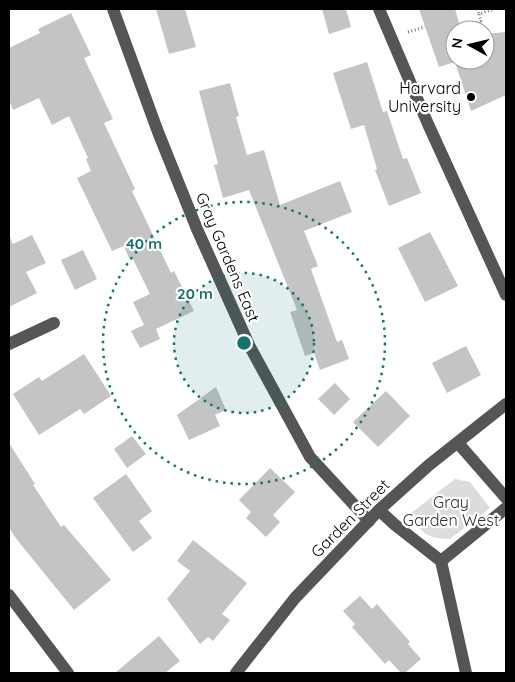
<svg xmlns="http://www.w3.org/2000/svg" width="515" height="682" viewBox="0 0 515 682" font-family="Quicksand,sans-serif">
  <style>
    .green { fill: #dcdcdc }
    .building { fill: #c4c4c4 }
    .lines { fill: none; stroke-linecap: round; stroke-linejoin: round }
    .path { stroke: #777; stroke-width: 3; stroke-dasharray: 1 2.5; stroke-linecap: butt }
    .minor { stroke: #555; stroke-width: 12 }
    .ring { fill: none; stroke: #0f766e; stroke-width: 2.5; stroke-dasharray: 2.5 5 }
    .poi-dot { fill: #000; stroke: #fff; stroke-width: 2 }
    .labels { text-anchor: middle; dominant-baseline: central; stroke-width: 4.5; stroke-linejoin: round; paint-order: stroke }
    .poi-label { font-size: 16px; fill: #000; stroke: #fff; text-anchor: end }
    .street-label { font-size: 16px; fill: #000; stroke: #fff }
    .park-label { font-size: 16px; fill: #333; stroke: #fff }
    .centre { fill: #0f766e; stroke: #fff; stroke-width: 2.5 }
    .ring-label { font-size: 15px; text-anchor: middle; font-weight: bold; fill: #0f766e; stroke: #fff; stroke-width: 4.5; stroke-linejoin: round; paint-order: stroke }
  </style>
  <rect width="100%" height="100%" fill="#fff"/>
  <!-- green -->
  <path class="green" d="M 455,479 L 470,482 L 490,508 L 450,539 C 425,538 423,534 410,514 Z"/>
  <!-- building -->
  <g class="building">
    <path d="M 156,9 L 185,9 L 196,47 L 169,54 Z"/>
    <path d="M 322,9 L 346,9 L 351,27 L 329,34 Z"/>
    <path d="M 419,9 L 455,9 L 461,30 L 455,30 L 455,60 L 485,60 L 485,34 L 506,32 L 506,95 L 471,111 L 455,62 L 439,67 Z"/>
    <path d="M 71,13 L 91,55 L 84,58 L 113,119 L 104,123 L 135,189 L 132,191 L 171,273 L 174,271 L 194,311 L 156,329 L 160,339 L 140,348 L 131,331 L 144,325 L 133,302 L 150,294 L 132,257 L 129,258 L 124,246 L 112,251 L 77,178 L 91,171 L 86,159 L 88,158 L 69,116 L 52,125 L 39,98 L 13,110 L 9,100 L 9,48 L 40,33 L 38,29 Z"/>
    <path d="M 367,62 L 383,112 L 387,111 L 403,159 L 407,158 L 421,193 L 389,206 L 375,170 L 377,169 L 364,125 L 351,129 L 333,73 Z"/>
    <path d="M 230,83 L 239,116 L 236,117 L 247,155 L 264,150 L 280,205 L 340,181 L 352,212 L 304,231 L 318,266 L 311,269 L 337,342 L 342,340 L 349,359 L 320,370 L 314,353 L 305,356 L 290,312 L 297,310 L 249,190 L 223,198 L 214,165 L 218,164 L 199,91 Z"/>
    <path d="M 430,232 L 458,286 L 425,302 L 398,248 Z"/>
    <path d="M 9,235 L 13,244 L 32,235 L 46,263 L 26,272 L 37,293 L 9,307 Z"/>
    <path d="M 83,250 L 97,279 L 75,290 L 61,260 Z"/>
    <path d="M 466,346 L 481,375 L 447,393 L 432,363 Z"/>
    <path d="M 84,354 L 111,396 L 84,414 L 80,409 L 39,435 L 13,394 L 39,377 L 42,381 Z"/>
    <path d="M 335,383 L 350,399 L 334,415 L 318,399 Z"/>
    <path d="M 216,387 L 226,410 L 215,415 L 220,426 L 189,440 L 177,415 Z"/>
    <path d="M 386,391 L 410,416 L 378,447 L 353,422 Z"/>
    <path d="M 132,436 L 146,454 L 127,468 L 114,449 Z"/>
    <path d="M 9,443 L 35,484 L 33,485 L 61,527 L 64,525 L 111,580 L 74,610 L 18,541 L 9,528 Z"/>
    <path d="M 270,468 L 295,492 L 273,515 L 280,522 L 266,537 L 246,518 L 251,512 L 239,500 Z"/>
    <path d="M 126,474 L 152,511 L 139,521 L 152,538 L 133,552 L 93,498 Z"/>
    <path d="M 193,540 L 247,583 L 222,614 L 230,620 L 213,641 L 208,637 L 200,644 L 167,599 L 190,571 L 177,561 Z"/>
    <path d="M 360,596 L 372,609 L 377,604 L 410,642 L 408,644 L 421,659 L 405,673 L 401,673 L 389,660 L 385,664 L 352,627 L 355,624 L 343,611 Z"/>
    <path d="M 159,636 L 180,661 L 165,673 L 115,673 Z"/>
  </g>
  <g class="lines">
    <!-- path -->
    <g class="path">
      <path d="M 477,9 L 479,14"/>
      <path d="M 461,30 L 481,21 L 479,14 L 494,9"/>
      <path d="M 408,32 L 425,27"/>
    </g>
    <!-- minor -->
    <g class="minor">
      <path d="M 113,9 L 158,132 L 197,229 L 249,345 L 310,457 L 369,521"/>
      <path d="M 379,9 L 428,124 L 506,295"/>
      <path d="M 9,344 L 54,323"/>
      <path d="M 458,443 L 506,498"/>
      <path d="M 379,510 L 394,524 L 441,561 L 466,673"/>
      <path d="M 441,561 L 506,508"/>
      <path d="M 9,595 L 68,673"/>
      <path d="M 236,673 L 295,598 L 379,510 L 429,465 L 506,404"/>
    </g>
  </g>
  <!-- distance rings -->
  <circle cx="244" cy="343" r="70" fill="#0f766e" fill-opacity=".12"/>
  <g class="ring">
    <circle cx="244" cy="343" r="70"/>
    <circle cx="244" cy="343" r="141"/>
  </g>
  <!-- markers -->
  <circle class="poi-dot" cx="471" cy="97" r="5"/>
  <g class="labels">
    <!-- poi labels -->
    <g class="poi-label">
      <text x="461" y="88">Harvard<tspan x="461" dy="18">University</tspan></text>
    </g>
    <!-- street labels -->
    <g class="street-label">
      <text transform="translate(228 257) rotate(67)">Gray Gardens East</text>
      <text transform="translate(350 518) rotate(-45)">Garden Street</text>
    </g>
    <!-- park labels -->
    <g class="park-label">
      <text x="451" y="502">Gray<tspan x="451" dy="18">Garden West</tspan></text>
    </g>
  </g>
  <circle cx="244" cy="343" r="8" class="centre"/>
  <g class="ring-label">
    <text x="144" y="249">40 m</text>
    <text x="195" y="299">20 m</text>
  </g>
  <!-- border -->
  <rect width="515" height="682" fill="none" stroke="#000000" stroke-width="20"/>
  <!-- north arrow -->
  <g transform="translate(470 45) rotate(278)"><circle r="24" fill="#ffffff" stroke="#999999"/>
  <path d="M0-4L9 19L0 12L-9 19Z" fill="#000000"/>
  <text y="-8" font-size="14" font-weight="bold" text-anchor="middle" fill="#000000">N</text>
  </g>
</svg>
